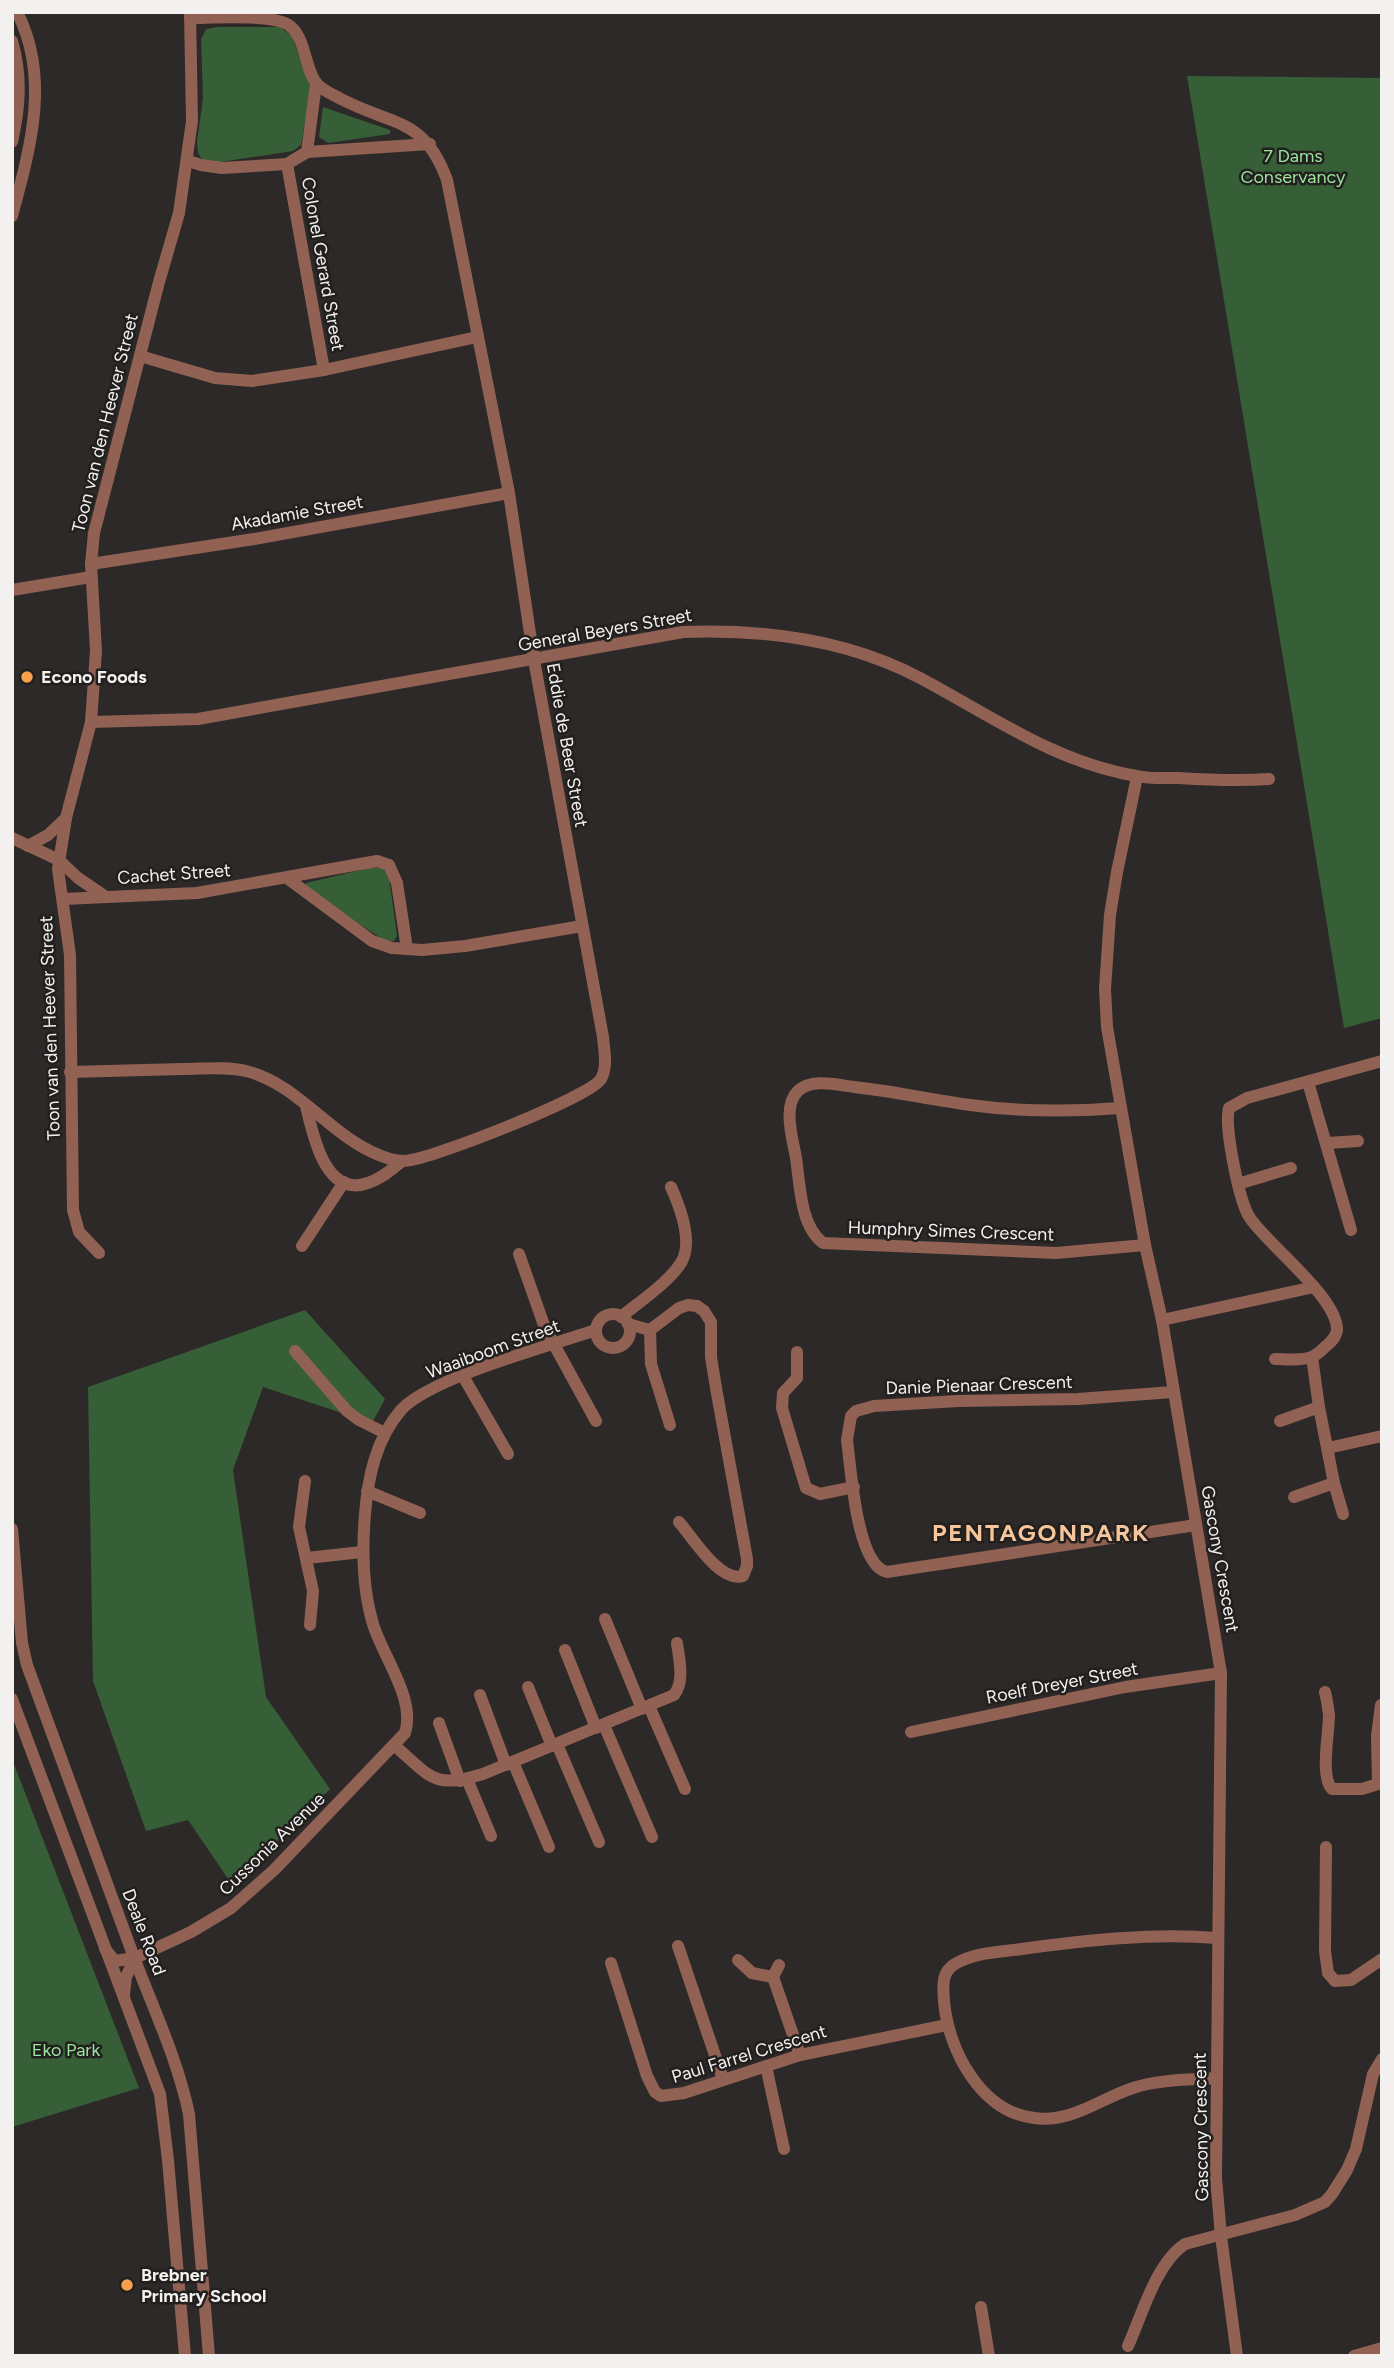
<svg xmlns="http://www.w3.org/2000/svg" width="1394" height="2368" viewBox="0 0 1394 2368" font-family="Figtree,sans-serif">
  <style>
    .green { fill: #365e37 }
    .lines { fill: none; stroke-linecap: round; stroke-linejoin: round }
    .minor { stroke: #916154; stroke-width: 12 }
    .poi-dot { fill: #f9a04d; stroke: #22201e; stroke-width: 2.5 }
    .labels { text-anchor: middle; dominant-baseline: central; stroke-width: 5; stroke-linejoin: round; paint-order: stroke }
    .park-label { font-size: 18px; fill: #9ce39d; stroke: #22201e }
    .street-label { font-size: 18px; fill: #f3f1f0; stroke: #22201e }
    .poi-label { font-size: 18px; font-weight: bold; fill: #f3f1f0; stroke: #22201e; text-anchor: start }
    .district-label { font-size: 24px; font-weight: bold; letter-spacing: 2px; fill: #f7c59b; stroke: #22201e }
  </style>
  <rect width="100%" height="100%" fill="#2c2928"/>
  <!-- green -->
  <g class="green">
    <path d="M 217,27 L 280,27 L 292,36 L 311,89 L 301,145 L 293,151 L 214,163 L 203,161 L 198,153 L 197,141 L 203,99 L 201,39 L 206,29 Z"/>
    <path d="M 1187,76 L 1382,78 L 1382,1018 L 1344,1028 Z"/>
    <path d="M 323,107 L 390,130 L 390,134 L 328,143 L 319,137 Z"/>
    <path d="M 369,868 L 383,868 L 389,877 L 397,936 L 394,941 L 384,940 L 306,890 L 306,883 Z"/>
    <path d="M 305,1310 L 385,1399 L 372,1423 L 263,1387 L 233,1470 L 266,1697 L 330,1789 L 233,1886 L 188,1820 L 146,1831 L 93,1681 L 88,1387 Z"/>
    <path d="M 12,1759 L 139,2088 L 12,2127 Z"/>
  </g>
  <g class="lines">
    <!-- minor -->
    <g class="minor">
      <path d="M 12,41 C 22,75 20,107 12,142"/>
      <path d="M 307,152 L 430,144"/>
      <path d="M 188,161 L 201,165 L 222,168 L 287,164 L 307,152 L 316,84"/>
      <path d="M 287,164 L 324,370"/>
      <path d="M 12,216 C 30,149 51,78 17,12"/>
      <path d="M 140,356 L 215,378 L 252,381 L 324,370 L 477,337"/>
      <path d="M 91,564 L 254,539 L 509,493"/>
      <path d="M 12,590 L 91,577"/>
      <path d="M 91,722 L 198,719 L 683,632 C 763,629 848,640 920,678 C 990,715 1056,763 1137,776 C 1150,779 1165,778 1179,778 C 1210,780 1239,781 1269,779"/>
      <path d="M 1137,777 L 1117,872 L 1110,915 L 1105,989 L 1107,1027 L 1145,1245 L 1162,1320 L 1221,1673 L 1216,2178 L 1221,2236 L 1237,2356"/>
      <path d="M 12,838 L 59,860 L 78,878 L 106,897"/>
      <path d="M 28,846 L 48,835 L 66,818"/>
      <path d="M 287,878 L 372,941 L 392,948 L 422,950 L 465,946 L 582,926"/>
      <path d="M 63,899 L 197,893 L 377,861 L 389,865 L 397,883 L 407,949"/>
      <path d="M 70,1072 C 108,1071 145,1070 182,1069 C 203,1069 226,1066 246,1071 C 302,1085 334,1143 390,1159 C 398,1161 404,1162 411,1160 C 438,1156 590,1097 601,1079 C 608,1067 604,1050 603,1037 L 534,660 L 509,493 L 447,180 C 424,117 393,126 341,99 C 334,95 324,91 318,85 C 304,72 307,35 287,24 C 268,14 213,18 190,18"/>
      <path d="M 1308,1082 L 1351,1230"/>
      <path d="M 306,1106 C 313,1135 325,1198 368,1183 C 381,1179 391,1170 401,1162"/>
      <path d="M 1120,1108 C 1069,1112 1021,1112 970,1105 C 931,1100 893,1091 854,1087 C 837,1085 812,1078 798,1091 C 782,1106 793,1140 796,1158 C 800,1184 800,1226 823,1243 L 1056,1253 L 1145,1245"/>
      <path d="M 1328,1143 L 1358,1141"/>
      <path d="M 1238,1184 L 1291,1168"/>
      <path d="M 302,1246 L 344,1182"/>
      <path d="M 99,1253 L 79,1232 L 73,1210 L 70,955 L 58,869 L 66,818 L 91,722 L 96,651 L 91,564 L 94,533 L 159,282 L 179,213 L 192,121 L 190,12"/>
      <path d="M 519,1254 L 545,1328 L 596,1421"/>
      <circle cx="613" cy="1331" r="17"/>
      <path d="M 621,1317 C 639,1302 671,1281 682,1261 C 693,1240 680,1207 671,1187"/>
      <path d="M 1162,1320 L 1314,1287"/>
      <path d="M 628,1324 L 650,1330 L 651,1364 L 670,1425"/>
      <path d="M 650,1330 L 679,1308 L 688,1305 L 697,1306 L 704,1311 L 711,1322 L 711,1357 L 716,1388 L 747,1559 L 747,1566 L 743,1576 C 720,1583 693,1538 679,1522"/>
      <path d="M 295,1351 L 347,1411 L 359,1420 L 385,1433"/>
      <path d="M 797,1352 L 797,1378 L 783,1393 L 782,1408 L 806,1488 L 820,1494 L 854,1487"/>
      <path d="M 1275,1359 C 1286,1359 1302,1361 1312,1357 C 1316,1355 1322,1350 1325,1347 C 1330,1343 1336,1338 1337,1330 C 1338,1298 1268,1245 1250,1218 C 1239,1202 1224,1126 1229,1108 L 1247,1098 L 1382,1061"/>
      <path d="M 463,1376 L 508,1454"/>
      <path d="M 1173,1392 L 1078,1399 L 958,1401 L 874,1406 L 856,1411 L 851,1416 L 847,1440 C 851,1468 856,1565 887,1572 L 1196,1525"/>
      <path d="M 1319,1407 L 1334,1483 L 1343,1514"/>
      <path d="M 1280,1421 L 1319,1407 L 1312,1357"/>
      <path d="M 1328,1448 L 1382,1436"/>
      <path d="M 305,1481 L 299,1527 L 313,1591 L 310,1625"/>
      <path d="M 367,1491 L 420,1513"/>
      <path d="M 1294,1497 L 1334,1483"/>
      <path d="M 12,1529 L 22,1643 L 27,1665 C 62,1761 97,1857 132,1952 C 152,2006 177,2057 189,2114 L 209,2356"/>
      <path d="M 307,1558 L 362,1552"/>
      <path d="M 605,1619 L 642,1709"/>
      <path d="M 565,1650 L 596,1728"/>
      <path d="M 528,1687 L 552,1746"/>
      <path d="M 1325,1692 C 1327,1700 1328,1707 1329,1715 C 1329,1733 1320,1777 1332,1789 L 1362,1789 L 1378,1784 L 1377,1736 L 1381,1705"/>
      <path d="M 480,1695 L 506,1765"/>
      <path d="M 12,1699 L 160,2094 L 168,2160 L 185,2356"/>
      <path d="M 649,1706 L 685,1789"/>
      <path d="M 439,1723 L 460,1781"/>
      <path d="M 604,1725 L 652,1837"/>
      <path d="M 911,1732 L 1125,1687 L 1221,1673"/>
      <path d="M 557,1744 L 599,1842"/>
      <path d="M 395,1746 C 432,1778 433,1789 483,1774 L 674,1695 C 685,1681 679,1659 677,1643"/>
      <path d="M 513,1762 L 549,1847"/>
      <path d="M 467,1779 L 491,1836"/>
      <path d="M 1326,1847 L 1325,1951 L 1328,1973 L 1335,1981 L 1351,1980 L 1382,1959"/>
      <path d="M 1217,1938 C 1152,1933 1087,1940 1022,1949 C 1001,1952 974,1952 955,1964 C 941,1972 943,1987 944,2001 C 948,2050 981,2112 1034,2118 C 1072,2123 1099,2099 1133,2088 C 1160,2079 1190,2080 1217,2078"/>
      <path d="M 678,1946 L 723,2079"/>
      <path d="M 105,1949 L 115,1961 L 135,1958 L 191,1932 L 231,1908 L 274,1870 L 405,1733 C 416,1699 383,1657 373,1624 C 362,1588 362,1550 365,1514 C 368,1477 376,1439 401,1410 C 430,1378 551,1345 596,1330"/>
      <path d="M 738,1960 L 752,1973 L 773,1977"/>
      <path d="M 611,1963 L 647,2076 L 655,2092 L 661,2096 L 684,2093 L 800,2055 L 947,2025"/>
      <path d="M 779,1965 L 773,1977 L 800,2055"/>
      <path d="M 124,1994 L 126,1977 L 135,1958"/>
      <path d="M 766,2066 L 784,2149"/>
      <path d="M 981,2307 L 989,2356"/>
      <path d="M 1128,2346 C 1142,2315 1156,2263 1185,2244 L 1295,2215 L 1325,2202 L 1332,2194 L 1347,2170 L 1356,2149 L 1373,2074 L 1382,2059"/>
      <path d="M 1354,2356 L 1382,2348"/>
    </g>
  </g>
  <!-- markers -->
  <g class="poi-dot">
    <circle cx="27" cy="677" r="7"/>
    <circle cx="127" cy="2285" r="7"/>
  </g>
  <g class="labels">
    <!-- park labels -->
    <g class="park-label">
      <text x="1293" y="156">7 Dams<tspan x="1293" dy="21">Conservancy</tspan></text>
      <text x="66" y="2050">Eko Park</text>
    </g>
    <!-- street labels -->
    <g class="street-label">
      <text transform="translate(323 264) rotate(80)">Colonel Gerard Street</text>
      <text transform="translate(105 423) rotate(-76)">Toon van den Heever Street</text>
      <text transform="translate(297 513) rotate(-10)">Akadamie Street</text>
      <text transform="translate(605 630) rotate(-10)">General Beyers Street</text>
      <text transform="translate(567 745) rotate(80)">Eddie de Beer Street</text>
      <text transform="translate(174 874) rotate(-4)">Cachet Street</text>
      <text transform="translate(50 1028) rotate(-92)">Toon van den Heever Street</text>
      <text transform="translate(951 1231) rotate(2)">Humphry Simes Crescent</text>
      <text transform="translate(493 1349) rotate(-20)">Waaiboom Street</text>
      <text transform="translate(979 1385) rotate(-2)">Danie Pienaar Crescent</text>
      <text transform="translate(1220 1559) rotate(80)">Gascony Crescent</text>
      <text transform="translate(1062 1683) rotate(-11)">Roelf Dreyer Street</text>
      <text transform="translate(272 1844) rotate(-44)">Cussonia Avenue</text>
      <text transform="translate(144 1932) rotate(69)">Deale Road</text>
      <text transform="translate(749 2054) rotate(-17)">Paul Farrel Crescent</text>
      <text transform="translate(1201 2127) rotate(-91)">Gascony Crescent</text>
    </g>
    <!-- poi labels -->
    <g class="poi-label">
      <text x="41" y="677">Econo Foods</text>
      <text x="141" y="2275">Brebner<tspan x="141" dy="21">Primary School</tspan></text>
    </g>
    <!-- district labels -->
    <g class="district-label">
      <text x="1041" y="1532">PENTAGONPARK</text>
    </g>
  </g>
  <!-- border -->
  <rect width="1394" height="2368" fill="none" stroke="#f3f1f0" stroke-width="28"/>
</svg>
